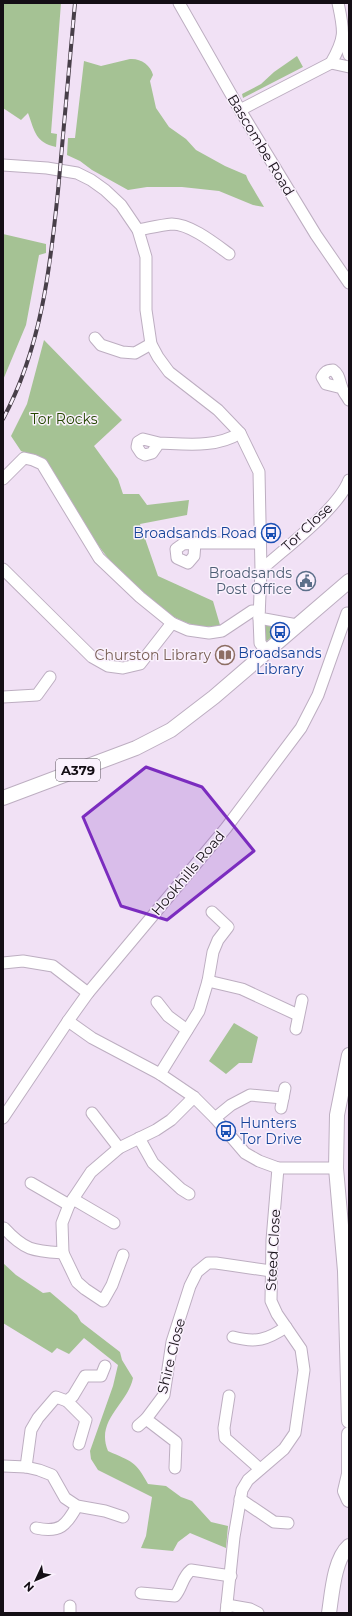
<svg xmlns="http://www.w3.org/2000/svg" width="352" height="1616" viewBox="0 0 352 1616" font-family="Montserrat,sans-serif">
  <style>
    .green { fill: #a5c294 }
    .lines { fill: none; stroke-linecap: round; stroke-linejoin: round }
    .minor-casing { stroke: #bdaec1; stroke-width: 13 }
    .major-casing { stroke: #bdaec1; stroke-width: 16 }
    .minor { stroke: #fff; stroke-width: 11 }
    .major { stroke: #fff; stroke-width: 14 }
    .rail-casing { stroke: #483f49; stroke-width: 4 }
    .rail { stroke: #faf1fd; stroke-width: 2.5; stroke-dasharray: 8; stroke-linecap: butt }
    .marked { fill: #7b2cbf; fill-opacity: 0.2; stroke: #7b2cbf; stroke-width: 3; stroke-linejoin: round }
    .labels { text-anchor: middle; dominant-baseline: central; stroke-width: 3; stroke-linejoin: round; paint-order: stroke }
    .shield { fill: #faf1fd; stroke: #59525b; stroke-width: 1 }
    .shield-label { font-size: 13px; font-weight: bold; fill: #140e15 }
    .street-label { font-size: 14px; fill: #140e15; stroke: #faf1fd }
    .park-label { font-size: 14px; fill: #244701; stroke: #faf1fd }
    .transit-label { font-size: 14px; fill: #164399; stroke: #faf1fd; text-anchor: end }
    .service-label { font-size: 14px; fill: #4e5e75; stroke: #faf1fd; text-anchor: end }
    .education-label { font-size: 14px; fill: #785e54; stroke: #faf1fd; text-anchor: end }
  </style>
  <rect width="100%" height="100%" fill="#f1e1f5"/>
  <!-- green -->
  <g class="green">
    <path d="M 3,3 L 61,3 L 51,133 L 57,134 L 56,147 C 35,142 35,132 28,113 L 21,120 L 3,108 Z"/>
    <path d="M 297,56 L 303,67 L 243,98 L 242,94 L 261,84 L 274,72 Z"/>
    <path d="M 130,59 C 140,58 151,65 153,75 L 150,81 L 156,108 L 169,127 L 186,139 L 196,150 L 225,166 L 246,175 L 248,180 L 264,207 L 253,205 L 219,191 L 182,187 L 147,187 L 128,190 L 92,170 L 80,161 L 67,155 L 68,138 L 75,138 L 84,61 L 101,66 Z"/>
    <path d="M 3,234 L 46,244 L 46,253 L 39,255 L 26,325 L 3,380 Z"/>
    <path d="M 44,340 L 122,420 L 94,446 L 118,479 L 123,494 L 139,494 L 147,505 L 189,500 L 187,515 L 140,524 L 158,576 L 213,601 L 220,625 C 178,637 127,582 104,553 C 97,544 90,533 83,524 C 64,501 46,477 28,454 L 21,451 L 11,436 L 27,404 Z"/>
    <path d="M 267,625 L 283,627 L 267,641 L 263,639 L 264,626 Z"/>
    <path d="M 234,1023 L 258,1037 L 252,1063 L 239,1063 L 226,1074 L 209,1061 Z"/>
    <path d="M 3,1263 L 16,1275 L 43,1293 L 50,1292 L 77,1315 L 81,1322 L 120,1352 L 122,1360 L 133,1378 C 128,1404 95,1420 108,1451 C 132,1462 135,1460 148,1484 L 166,1486 L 181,1497 L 192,1501 L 211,1522 L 228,1526 L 226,1548 L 190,1533 L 178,1542 L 173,1551 L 141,1548 L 146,1536 L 152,1497 L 98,1470 L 91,1459 L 90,1451 L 113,1386 L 118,1365 L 84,1338 L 69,1354 L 57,1348 L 52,1353 L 3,1323 Z"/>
  </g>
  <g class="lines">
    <!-- minor casing -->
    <g class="minor-casing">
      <g id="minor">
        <path d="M 179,3 L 240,110 L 316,235 L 349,283"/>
        <path d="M 343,35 L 349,55"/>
        <path d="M 331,63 L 349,67"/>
        <path d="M 240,110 L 331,63 C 346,37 344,31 338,3"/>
        <path d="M 3,165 L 47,168 L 77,173 L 91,180 L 105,190 L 121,205 L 138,230 L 146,257 L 146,310 L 151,344 L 158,357 L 169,372 L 218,410 L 240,433 L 259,472 L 261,570 L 259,618 L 297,625"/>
        <path d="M 138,230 C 149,228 161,225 172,224 C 190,224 214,243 229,254"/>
        <path d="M 95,338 L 101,345 L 122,352 L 135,353 L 151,344"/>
        <path d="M 342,388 L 326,384 L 322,377 C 325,372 327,370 333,370 C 340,375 339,381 342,388 C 343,392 347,396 349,400"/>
        <path d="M 159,443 L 143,439 L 138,442 L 137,447 L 141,453 L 145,455 L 152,453 L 159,443 C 187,444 216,448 240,433"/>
        <path d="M 3,479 L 24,458 L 33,460 L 42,464 L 99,558 L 140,597 L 172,623 L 188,630 L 209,633 L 222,631 L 252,611 L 259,611"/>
        <path d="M 195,543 L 194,556 L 188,563 L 177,558 L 176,549 L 183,544 L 195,543 L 260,543"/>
        <path d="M 3,569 L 92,657 L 108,666 L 123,668 L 140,664 L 172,623"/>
        <path d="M 261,570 C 285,548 338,509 349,480"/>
        <path d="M 259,618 L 260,643 L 267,652"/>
        <path d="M 3,697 L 37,695 L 50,677"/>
        <path d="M 3,963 L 23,961 L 53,966 L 88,993"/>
        <path d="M 208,981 L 242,989 L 298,1015"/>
        <path d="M 157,1002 L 168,1016 L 187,1030"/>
        <path d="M 68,1021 L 92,1038 L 160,1074 L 194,1097 L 215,1118 L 245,1153 L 259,1161 L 278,1168 L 336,1168"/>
        <path d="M 296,1029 L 302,1000"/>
        <path d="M 160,1074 L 199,1011 L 208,981 L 213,952 L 218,940 L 228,927 L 212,912"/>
        <path d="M 281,1108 L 285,1088"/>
        <path d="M 92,1113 L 119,1148"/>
        <path d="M 3,1118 L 68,1021 L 88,993 L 226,828 L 301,728 L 318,695 L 347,613"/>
        <path d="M 215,1118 L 231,1105 L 250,1095 L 283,1098"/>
        <path d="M 139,1138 L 153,1163 L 181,1189 L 189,1194"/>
        <path d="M 31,1183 L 69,1205"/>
        <path d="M 73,1199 L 114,1223"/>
        <path d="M 3,1230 L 4,1228 C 25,1251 34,1251 63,1253 L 62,1223 L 69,1205 L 91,1172 L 119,1148 L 156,1130 L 171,1120 L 194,1097"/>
        <path d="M 63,1253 L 77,1282 L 85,1289 L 103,1301 L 112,1285 L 123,1255"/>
        <path d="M 233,1337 C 256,1343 267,1340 286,1327"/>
        <path d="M 229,1396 L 224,1428 L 225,1438 L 260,1469"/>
        <path d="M 67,1401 L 86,1420 L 79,1444"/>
        <path d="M 138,1426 L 146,1419"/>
        <path d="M 3,1466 L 26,1467 L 39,1470 L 52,1475 L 65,1498 L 77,1506 L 105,1511 L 123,1517"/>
        <path d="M 26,1467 L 31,1430 L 38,1418 L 56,1397 L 67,1401 L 73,1396 L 85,1376 L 101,1376 L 105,1366"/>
        <path d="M 175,1468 L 176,1442 L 146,1419 L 164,1395 L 172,1342 L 190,1286 L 197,1272 L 208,1263 L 216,1263 L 271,1271"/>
        <path d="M 240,1499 L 274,1522 L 288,1523"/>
        <path d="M 36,1528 C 60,1533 66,1526 77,1506"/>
        <path d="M 141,1593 L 175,1596 C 182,1588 182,1577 191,1570 L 231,1576"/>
        <path d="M 227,1605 L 250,1609 L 258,1613"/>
        <path d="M 70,1613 L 70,1606"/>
        <path d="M 226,1613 L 234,1537 L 242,1490 L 248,1480 L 284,1449 L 295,1433 L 304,1370 L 301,1349 L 277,1314 L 271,1301 L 272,1240 L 278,1168"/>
      </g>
    </g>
    <!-- major casing -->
    <g class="major-casing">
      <g id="major">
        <path d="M 3,798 L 136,748 L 171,730 L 214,697 L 349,581"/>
        <path d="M 349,1055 L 337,1115 L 336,1168 L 345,1271 L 349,1421"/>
        <path d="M 349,1434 L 349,1474 L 345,1491 L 349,1500"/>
        <path d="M 329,1613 C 332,1594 334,1559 349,1546"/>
      </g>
    </g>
    <!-- minor -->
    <use href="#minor" class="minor"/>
    <!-- major -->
    <use href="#major" class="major"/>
    <!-- rail casing -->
    <g class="rail-casing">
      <path id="rail" d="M 3,419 C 41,348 50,270 58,191 C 64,128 69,66 75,3"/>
    </g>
    <!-- rail -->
    <use href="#rail" class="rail"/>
  </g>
  <!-- marked area -->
  <path class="marked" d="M 146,767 L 202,787 L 254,851 L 167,920 L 121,906 L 83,817 Z"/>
  <!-- icons -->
  <defs>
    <g id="bus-ring" transform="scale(1)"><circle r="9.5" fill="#faf1fd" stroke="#1a4fb4" stroke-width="1.5"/><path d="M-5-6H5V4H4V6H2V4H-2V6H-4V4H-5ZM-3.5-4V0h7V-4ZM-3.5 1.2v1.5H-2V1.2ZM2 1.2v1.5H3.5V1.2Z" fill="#1a4fb4"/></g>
    <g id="civic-ring" transform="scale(1)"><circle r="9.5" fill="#faf1fd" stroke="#5c6f8a" stroke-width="1.5"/><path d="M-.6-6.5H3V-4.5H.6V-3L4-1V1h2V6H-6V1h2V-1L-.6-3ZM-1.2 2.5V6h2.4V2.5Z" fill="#5c6f8a"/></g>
    <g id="library-ring" transform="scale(1)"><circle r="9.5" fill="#faf1fd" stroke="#8d6e63" stroke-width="1.5"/><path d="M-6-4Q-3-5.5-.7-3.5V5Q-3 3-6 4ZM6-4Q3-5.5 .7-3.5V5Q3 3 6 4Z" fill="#8d6e63"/></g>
  </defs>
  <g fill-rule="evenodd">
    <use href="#bus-ring" x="271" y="533"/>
    <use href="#civic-ring" x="306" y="581"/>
    <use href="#bus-ring" x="280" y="632"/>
    <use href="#library-ring" x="225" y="655"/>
    <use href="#bus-ring" x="226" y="1131"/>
  </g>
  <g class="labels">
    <!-- shield labels -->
    <rect class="shield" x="56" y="759" width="44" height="22" rx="3"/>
    <g class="shield-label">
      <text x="78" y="770">A379</text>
    </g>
    <!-- street labels -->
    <g class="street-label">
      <text transform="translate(261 145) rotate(59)">Bascombe Road</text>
      <text transform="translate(307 527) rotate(-43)">Tor Close</text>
      <text transform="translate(188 873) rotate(-50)">Hookhills Road</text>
      <text transform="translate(273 1250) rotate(-87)">Steed Close</text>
      <text transform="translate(171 1356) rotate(-76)">Shire Close</text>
    </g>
    <!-- park labels -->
    <g class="park-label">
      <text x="64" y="419">Tor Rocks</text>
    </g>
    <!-- transit labels -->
    <g class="transit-label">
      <text x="257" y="533">Broadsands Road</text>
      <text x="280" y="653" text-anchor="middle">Broadsands<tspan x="280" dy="16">Library</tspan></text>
      <text x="240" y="1123" text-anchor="start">Hunters<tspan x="240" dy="16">Tor Drive</tspan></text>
    </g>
    <!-- service labels -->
    <g class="service-label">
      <text x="292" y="573">Broadsands<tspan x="292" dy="16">Post Office</tspan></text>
    </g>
    <!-- education labels -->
    <g class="education-label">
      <text x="211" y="655">Churston Library</text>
    </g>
  </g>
  <!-- border -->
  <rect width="352" height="1616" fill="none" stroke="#140e15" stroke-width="8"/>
  <!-- north arrow -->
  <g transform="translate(36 1580) rotate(226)" stroke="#faf1fd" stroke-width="3" paint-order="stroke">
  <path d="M0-3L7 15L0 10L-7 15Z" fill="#140e15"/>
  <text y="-6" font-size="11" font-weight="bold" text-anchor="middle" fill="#140e15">N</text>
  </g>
</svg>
